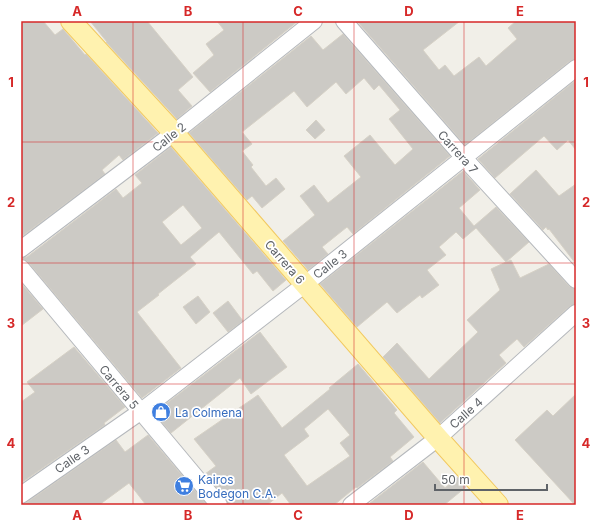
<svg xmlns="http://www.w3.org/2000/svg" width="597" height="526" viewBox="0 0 597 526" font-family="Inter,sans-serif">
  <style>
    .building { fill: #cccac5; stroke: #d6d1c6; fill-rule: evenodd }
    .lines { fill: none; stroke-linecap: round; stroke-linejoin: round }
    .minor-casing { stroke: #b5b8bc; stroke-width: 18 }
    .major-casing { stroke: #f2c960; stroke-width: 22 }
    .minor { stroke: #fff; stroke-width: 16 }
    .major { stroke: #fff2af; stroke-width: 20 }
    .grid { fill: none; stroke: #d62828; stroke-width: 1; stroke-opacity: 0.55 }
    .labels { text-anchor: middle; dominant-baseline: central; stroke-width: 3.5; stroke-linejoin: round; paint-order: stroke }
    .street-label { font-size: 12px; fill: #5f6368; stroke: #fff }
    .shop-label { font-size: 12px; fill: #366cbe; stroke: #fff; text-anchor: start }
    .neatline { fill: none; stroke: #d62828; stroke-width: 1.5 }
    .grid-label { font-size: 13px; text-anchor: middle; font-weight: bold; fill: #d62828 }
  </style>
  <rect width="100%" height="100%" fill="#f1efe8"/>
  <!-- building -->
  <g class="building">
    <path d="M 21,21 L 43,21 L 55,35 L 63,29 L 85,55 L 86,54 L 158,133 L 123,160 L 119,155 L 102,170 L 105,174 L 21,237 Z"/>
    <path d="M 90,21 L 147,21 L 193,77 L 178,90 L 192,106 L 177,119 L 106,42 L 107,42 Z"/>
    <path d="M 217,21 L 298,21 L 210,92 L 193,73 L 214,55 L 206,44 L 224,30 Z"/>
    <path d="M 357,21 L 460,21 L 423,50 L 439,70 L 445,65 L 454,76 L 479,57 L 486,66 L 517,39 L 508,28 L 516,21 L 576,21 L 576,59 L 570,61 L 465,145 Z"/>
    <path d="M 343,34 L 450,156 L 353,234 L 347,227 L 322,247 L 328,254 L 308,270 L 283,241 L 315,215 L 300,196 L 314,185 L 328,203 L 361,177 L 344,156 L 370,135 L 395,165 L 413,149 L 389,119 L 400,110 L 379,85 L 374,90 L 364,78 L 346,94 L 336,82 L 307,107 L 294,91 L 242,132 L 252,144 L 242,151 L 253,165 L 251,167 L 266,186 L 276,178 L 285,189 L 262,208 L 252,196 L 247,200 L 189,133 L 311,36 L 323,50 Z"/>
    <path d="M 576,80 L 576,150 L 568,140 L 557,150 L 544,136 L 495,178 L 478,159 Z"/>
    <path d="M 316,120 L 325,130 L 315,139 L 306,130 Z"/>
    <path d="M 171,147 L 286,280 L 273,291 L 257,271 L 253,274 L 219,232 L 207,242 L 190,257 L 196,264 L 158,294 L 159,295 L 137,312 L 181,368 L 142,398 L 28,262 L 21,258 L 27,257 L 116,189 L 123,198 L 142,183 L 135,175 ZM 183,205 L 202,228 L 181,245 L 162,222 Z"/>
    <path d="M 536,170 L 559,196 L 576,184 L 576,264 L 549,229 L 548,230 L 546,227 L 543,230 L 510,194 Z"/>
    <path d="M 463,171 L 480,190 L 459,208 L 474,226 L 496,207 L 529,242 L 506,262 L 511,260 L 520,278 L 549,264 L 569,286 L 576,289 L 576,304 L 570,306 L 524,347 L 517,339 L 499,355 L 506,363 L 440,423 L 383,357 L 397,343 L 429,379 L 478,332 L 467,320 L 500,290 L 491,269 L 506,262 L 476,228 L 463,239 L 456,232 L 439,247 L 446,255 L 427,270 L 439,285 L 422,298 L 420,295 L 397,313 L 387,302 L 357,327 L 320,284 Z"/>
    <path d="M 21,283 L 43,309 L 21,326 Z"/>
    <path d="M 198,296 L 210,312 L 196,324 L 183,307 Z"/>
    <path d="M 228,301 L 243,321 L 228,332 L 213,313 Z"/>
    <path d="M 260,332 L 287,367 L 251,394 L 240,378 L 171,433 L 154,413 Z"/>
    <path d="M 74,347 L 125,407 L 104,423 L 105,425 L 21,483 L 21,402 L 35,392 L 27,382 Z"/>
    <path d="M 358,364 L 397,410 L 394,413 L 414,437 L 390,457 L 393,461 L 357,488 L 356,487 L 334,505 L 291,505 L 282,493 L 267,505 L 228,505 L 226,499 L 205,474 L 216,466 L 194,439 L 258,395 L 282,428 L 330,389 L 329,388 ZM 328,409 L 350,435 L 340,443 L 350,456 L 307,486 L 284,455 L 309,436 L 304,429 Z"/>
    <path d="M 576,394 L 576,505 L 575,505 L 515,440 L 547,410 L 553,416 Z"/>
    <path d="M 148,435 L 207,505 L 146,505 L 129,483 L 99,505 L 21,505 L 26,503 L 116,440 L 125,452 Z"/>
    <path d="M 423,462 L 445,488 L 458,477 L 466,487 L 444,505 L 372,505 L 370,503 Z"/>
  </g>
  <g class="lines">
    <!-- minor casing -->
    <g class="minor-casing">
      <g id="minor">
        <path d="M 344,21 L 464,158 L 576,280"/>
        <path d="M 21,249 L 174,133 L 314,21"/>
        <path d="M 21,268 L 219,505"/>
        <path d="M 21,495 L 140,412 L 304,285 L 576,68"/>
        <path d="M 351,505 L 438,438 L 576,313"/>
      </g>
    </g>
    <!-- major casing -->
    <g class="major-casing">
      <path id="major" d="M 71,21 L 174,133 L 438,438 L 498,505"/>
    </g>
    <!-- minor -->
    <use href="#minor" class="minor"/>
    <!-- major -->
    <use href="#major" class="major"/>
  </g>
  <!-- grid -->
  <path class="grid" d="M 133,21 L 133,505M 243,21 L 243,505M 354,21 L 354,505M 464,21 L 464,505M 21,142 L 576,142M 21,263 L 576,263M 21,384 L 576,384"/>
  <!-- icons -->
  <defs>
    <g id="shop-disc" transform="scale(1)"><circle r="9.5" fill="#3f7fe0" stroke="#fff"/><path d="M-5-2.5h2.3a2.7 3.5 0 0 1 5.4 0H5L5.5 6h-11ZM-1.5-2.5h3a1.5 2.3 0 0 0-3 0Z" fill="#fff"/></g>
    <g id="supermarket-disc" transform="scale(1)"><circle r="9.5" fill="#3f7fe0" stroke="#fff"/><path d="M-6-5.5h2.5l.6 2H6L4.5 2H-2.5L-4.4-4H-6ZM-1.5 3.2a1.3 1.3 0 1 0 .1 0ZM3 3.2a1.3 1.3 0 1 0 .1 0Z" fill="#fff"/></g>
  </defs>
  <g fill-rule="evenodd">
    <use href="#shop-disc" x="161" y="412"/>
    <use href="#supermarket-disc" x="184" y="486"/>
  </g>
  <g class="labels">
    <!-- street labels -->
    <g class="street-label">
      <text transform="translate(169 137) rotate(-38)">Calle 2</text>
      <text transform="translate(458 152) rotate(48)">Carrera 7</text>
      <text transform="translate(285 262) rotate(49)">Carrera 6</text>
      <text transform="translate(330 264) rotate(-38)">Calle 3</text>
      <text transform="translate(119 387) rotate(50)">Carrera 5</text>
      <text transform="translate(466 413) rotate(-42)">Calle 4</text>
      <text transform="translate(72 459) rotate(-35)">Calle 3</text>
    </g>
    <!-- shop labels -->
    <g class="shop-label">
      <text x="175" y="412">La Colmena</text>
      <text x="198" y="479">Kairos<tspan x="198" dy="14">Bodegon C.A.</tspan></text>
    </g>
  </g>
  <!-- border -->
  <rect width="597" height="526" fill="none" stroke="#ffffff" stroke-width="44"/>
  <!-- scale -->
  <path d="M435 484v6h112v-6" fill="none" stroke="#5f6368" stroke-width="2"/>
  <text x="441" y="484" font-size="12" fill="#5f6368" stroke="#ffffff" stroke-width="3" paint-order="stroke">50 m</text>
  <rect x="22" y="22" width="553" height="482" class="neatline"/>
  <g class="grid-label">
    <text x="77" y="16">A</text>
    <text x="188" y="16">B</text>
    <text x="298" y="16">C</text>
    <text x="409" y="16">D</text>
    <text x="520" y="16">E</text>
    <text x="11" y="87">1</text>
    <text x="586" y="87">1</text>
    <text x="11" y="207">2</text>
    <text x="586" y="207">2</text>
    <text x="11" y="328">3</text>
    <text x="586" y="328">3</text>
    <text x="11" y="448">4</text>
    <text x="586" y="448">4</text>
    <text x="77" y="520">A</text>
    <text x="188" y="520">B</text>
    <text x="298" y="520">C</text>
    <text x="409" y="520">D</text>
    <text x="520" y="520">E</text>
  </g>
</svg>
